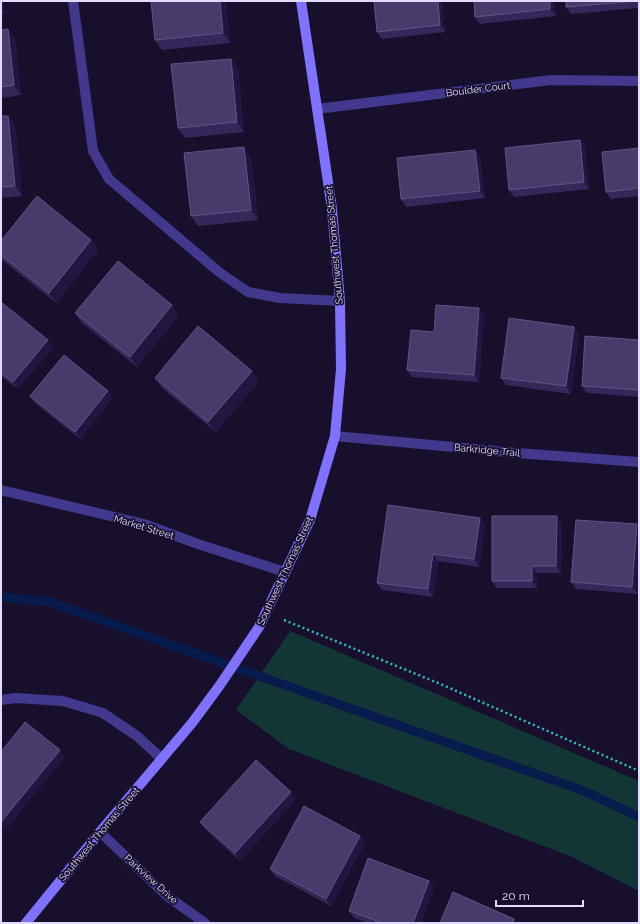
<svg xmlns="http://www.w3.org/2000/svg" width="640" height="924" viewBox="0 0 640 924" font-family="Raleway,sans-serif">
  <style>
    .green { fill: #123536 }
    .lines { fill: none; stroke-linecap: round; stroke-linejoin: round }
    .stream { stroke: #081b4d; stroke-width: 9 }
    .path { stroke: #29c1c5; stroke-width: 2.5; stroke-dasharray: 2 3; stroke-linecap: butt }
    .lane { stroke: #42388e; stroke-width: 10 }
    .street { stroke: #42388e; stroke-width: 10 }
    .secondary { stroke: #8171ff; stroke-width: 10 }
    .wall { fill: #36275a }
    .shaded-wall { fill: #221640 }
    .building { fill: #483b6c; stroke: #605483 }
    .labels { text-anchor: middle; dominant-baseline: central; stroke-width: 3.5; stroke-linejoin: round; paint-order: stroke }
    .street-label { font-size: 10px; fill: #e2daff; stroke: #170f2c }
  </style>
  <rect width="100%" height="100%" fill="#170f2c"/>
  <!-- green -->
  <path class="green" d="M 290,631 L 639,781 L 639,891 L 572,857 L 289,749 L 236,710 Z"/>
  <g class="lines">
    <!-- stream -->
    <path class="stream" d="M 1,597 L 50,602 L 584,791 L 639,817"/>
    <!-- path -->
    <path class="path" d="M 284,620 L 438,683 L 639,771"/>
    <!-- lane -->
    <g class="lane">
      <path d="M 73,1 L 93,151 L 109,179 L 219,272 L 248,292 L 280,298 L 340,301"/>
      <path d="M 1,700 L 16,698 L 63,701 L 103,713 L 137,736 L 162,759"/>
    </g>
    <!-- street -->
    <g class="street">
      <path d="M 317,109 L 551,80 L 639,81"/>
      <path d="M 335,436 L 517,453 L 639,462"/>
      <path d="M 1,490 L 144,524 L 198,544 L 285,572"/>
      <path d="M 100,832 L 167,896 L 205,923"/>
    </g>
    <!-- secondary -->
    <path class="secondary" d="M 26,923 L 100,832 L 192,723 L 220,685 L 259,627 L 310,520 L 335,436 L 341,369 L 340,301 L 332,209 L 301,1"/>
  </g>
  <!-- wall -->
  <g class="wall">
    <path d="M 1,1 L 4,13 L 1,13 Z"/>
    <path d="M 151,1 L 226,1 L 230,43 L 162,50 L 155,40 Z"/>
    <path d="M 442,1 L 445,32 L 382,39 L 377,32 Z"/>
    <path d="M 474,1 L 554,1 L 556,16 L 480,24 L 475,17 Z"/>
    <path d="M 639,1 L 639,8 L 571,14 L 566,7 Z"/>
    <path d="M 8,29 L 15,39 L 21,95 L 1,98 L 1,30 Z"/>
    <path d="M 231,59 L 238,69 L 244,132 L 185,138 L 178,128 Z"/>
    <path d="M 1,116 L 8,116 L 15,126 L 22,196 L 1,198 Z"/>
    <path d="M 580,140 L 585,147 L 589,189 L 514,197 L 509,190 Z"/>
    <path d="M 639,148 L 639,196 L 611,199 L 606,192 Z"/>
    <path d="M 475,150 L 480,157 L 485,198 L 406,207 L 401,199 Z"/>
    <path d="M 251,157 L 258,220 L 198,226 L 191,216 Z"/>
    <path d="M 91,240 L 98,250 L 56,303 L 1,259 L 1,241 Z"/>
    <path d="M 1,302 L 53,347 L 18,389 L 1,376 Z"/>
    <path d="M 75,313 L 179,315 L 137,367 L 82,323 Z"/>
    <path d="M 484,316 L 479,382 L 412,377 L 407,370 L 434,332 Z"/>
    <path d="M 574,327 L 579,334 L 571,394 L 506,385 L 501,378 Z"/>
    <path d="M 639,340 L 639,397 L 587,393 L 582,386 Z"/>
    <path d="M 155,378 L 259,381 L 216,432 L 162,388 Z"/>
    <path d="M 30,396 L 113,398 L 80,439 L 35,403 Z"/>
    <path d="M 562,524 L 561,573 L 537,573 L 537,588 L 497,588 L 492,581 Z"/>
    <path d="M 637,524 L 639,527 L 639,575 L 638,594 L 576,589 L 571,582 Z"/>
    <path d="M 485,525 L 479,567 L 438,561 L 433,597 L 382,590 L 377,583 Z"/>
    <path d="M 296,799 L 240,861 L 205,829 L 200,822 Z"/>
    <path d="M 360,836 L 365,843 L 331,906 L 275,876 L 270,869 Z"/>
    <path d="M 429,881 L 434,888 L 421,923 L 368,923 L 354,918 L 349,911 Z"/>
  </g>
  <!-- shaded-wall -->
  <g class="shaded-wall">
    <path d="M 1,1 L 3,1 L 4,13 L 1,9 Z"/>
    <path d="M 220,1 L 226,1 L 230,43 L 223,33 Z"/>
    <path d="M 438,1 L 442,1 L 445,32 L 440,25 Z"/>
    <path d="M 550,1 L 554,1 L 556,16 L 550,9 Z"/>
    <path d="M 8,29 L 15,39 L 21,95 L 14,85 Z"/>
    <path d="M 231,59 L 238,69 L 244,132 L 237,122 Z"/>
    <path d="M 8,116 L 15,126 L 22,196 L 15,186 Z"/>
    <path d="M 580,140 L 585,147 L 589,189 L 584,182 Z"/>
    <path d="M 244,147 L 251,157 L 258,220 L 251,210 Z"/>
    <path d="M 475,150 L 480,157 L 485,198 L 480,191 Z"/>
    <path d="M 91,240 L 98,250 L 56,303 L 49,293 Z"/>
    <path d="M 172,305 L 179,315 L 137,367 L 130,357 Z"/>
    <path d="M 479,308 L 484,316 L 479,382 L 474,375 Z"/>
    <path d="M 574,327 L 579,334 L 571,394 L 566,386 Z"/>
    <path d="M 48,340 L 53,347 L 18,389 L 13,382 Z"/>
    <path d="M 252,371 L 259,381 L 216,432 L 208,422 Z"/>
    <path d="M 108,391 L 113,398 L 80,439 L 75,432 Z"/>
    <path d="M 557,516 L 562,524 L 561,573 L 556,566 Z"/>
    <path d="M 480,518 L 485,525 L 479,567 L 474,559 Z"/>
    <path d="M 637,524 L 639,527 L 639,575 L 638,594 L 632,587 Z"/>
    <path d="M 433,554 L 438,561 L 433,597 L 428,589 Z"/>
    <path d="M 532,566 L 537,573 L 537,588 L 532,581 Z"/>
    <path d="M 60,750 L 65,757 L 5,831 L 1,825 L 1,822 Z"/>
    <path d="M 291,792 L 296,799 L 240,861 L 235,853 Z"/>
    <path d="M 360,836 L 365,843 L 331,906 L 326,899 Z"/>
    <path d="M 429,881 L 434,888 L 421,923 L 413,923 Z"/>
    <path d="M 514,919 L 517,923 L 513,923 Z"/>
  </g>
  <!-- building -->
  <g class="building">
    <path d="M 151,1 L 220,1 L 223,33 L 155,40 Z"/>
    <path d="M 374,1 L 438,1 L 440,25 L 377,32 Z"/>
    <path d="M 474,1 L 550,1 L 550,9 L 475,17 Z"/>
    <path d="M 566,1 L 638,1 L 566,7 Z"/>
    <path d="M 8,29 L 14,85 L 1,87 L 1,30 Z"/>
    <path d="M 231,59 L 237,122 L 178,128 L 171,64 Z"/>
    <path d="M 1,116 L 8,116 L 15,186 L 1,187 Z"/>
    <path d="M 580,140 L 584,182 L 509,190 L 505,148 Z"/>
    <path d="M 244,147 L 251,210 L 191,216 L 184,153 Z"/>
    <path d="M 639,148 L 639,188 L 606,192 L 602,152 Z"/>
    <path d="M 475,150 L 480,191 L 401,199 L 397,158 Z"/>
    <path d="M 37,196 L 91,240 L 49,293 L 1,255 L 1,241 Z"/>
    <path d="M 118,261 L 172,305 L 130,357 L 75,313 Z"/>
    <path d="M 1,302 L 48,340 L 13,382 L 1,373 Z"/>
    <path d="M 436,305 L 479,308 L 474,375 L 407,370 L 411,330 L 434,332 Z"/>
    <path d="M 509,318 L 574,327 L 566,386 L 501,378 Z"/>
    <path d="M 198,326 L 252,371 L 208,422 L 155,378 Z"/>
    <path d="M 585,336 L 639,340 L 639,390 L 582,386 Z"/>
    <path d="M 64,355 L 108,391 L 75,432 L 30,396 Z"/>
    <path d="M 388,505 L 480,518 L 474,559 L 433,554 L 428,589 L 377,583 Z"/>
    <path d="M 492,516 L 557,516 L 556,566 L 532,566 L 532,581 L 492,581 Z"/>
    <path d="M 576,520 L 637,524 L 632,587 L 571,582 Z"/>
    <path d="M 25,722 L 60,750 L 1,822 L 1,752 Z"/>
    <path d="M 256,760 L 291,792 L 235,853 L 200,822 Z"/>
    <path d="M 304,806 L 360,836 L 326,899 L 270,869 Z"/>
    <path d="M 368,858 L 429,881 L 413,923 L 383,923 L 349,911 Z"/>
    <path d="M 453,892 L 514,919 L 513,923 L 440,923 Z"/>
  </g>
  <g class="labels">
    <!-- street labels -->
    <g class="street-label">
      <text transform="translate(478 89) rotate(-7)">Boulder Court</text>
      <text transform="translate(334 245) rotate(-95)">Southwest Thomas Street</text>
      <text transform="translate(487 450) rotate(5)">Barkridge Trail</text>
      <text transform="translate(144 527) rotate(17)">Market Street</text>
      <text transform="translate(285 571) rotate(-65)">Southwest Thomas Street</text>
      <text transform="translate(99 834) rotate(-50)">Southwest Thomas Street</text>
      <text transform="translate(151 879) rotate(42)">Parkview Drive</text>
    </g>
  </g>
  <!-- border -->
  <rect width="640" height="924" fill="none" stroke="#e2daff" stroke-width="4"/>
  <!-- scale -->
  <path d="M496 900v6h87v-6" fill="none" stroke="#e2daff" stroke-width="2"/>
  <text x="502" y="900" font-size="12" fill="#e2daff" stroke="#170f2c" stroke-width="3" paint-order="stroke">20 m</text>
</svg>
